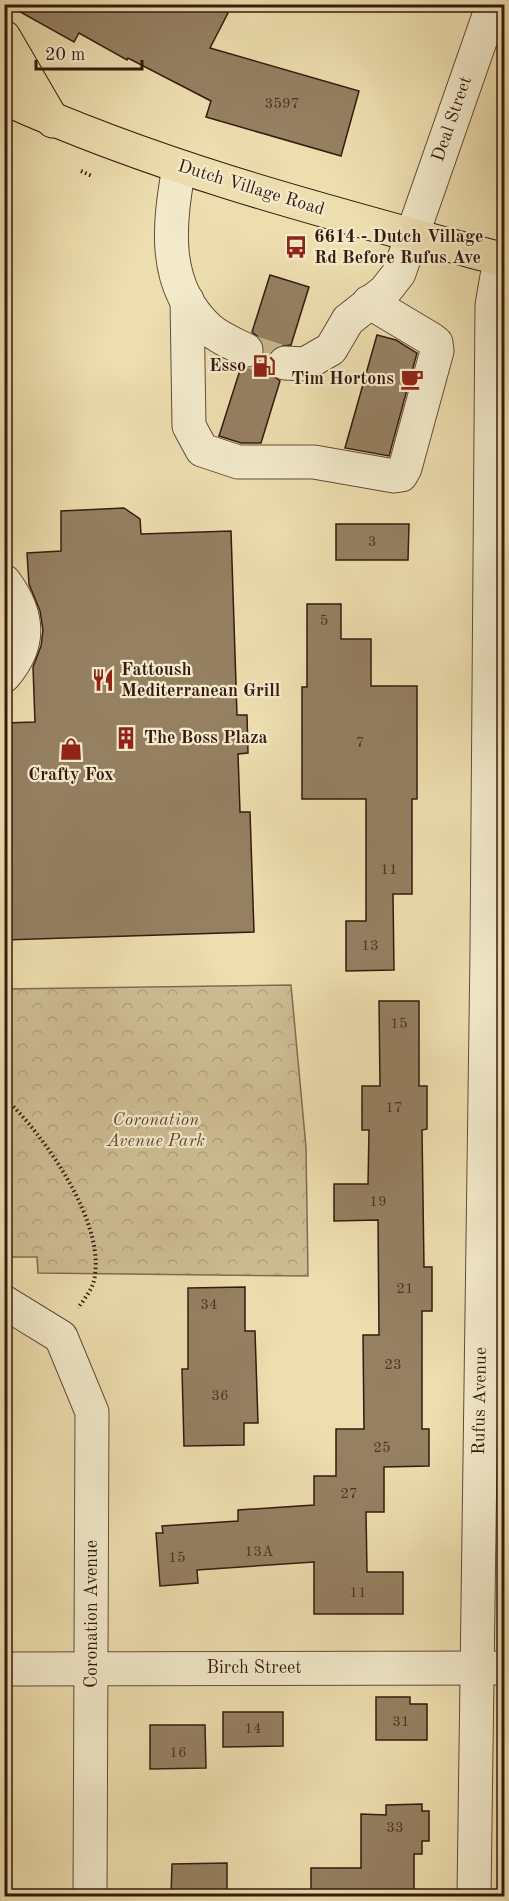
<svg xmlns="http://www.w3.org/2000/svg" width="509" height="1901" viewBox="0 0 509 1901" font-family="'Old Standard TT',serif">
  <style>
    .park { fill: url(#park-crowns); stroke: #826c52; stroke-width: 1.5 }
    .building { fill: #958062; stroke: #361a0f; stroke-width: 1.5 }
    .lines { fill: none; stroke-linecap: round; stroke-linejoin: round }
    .minor-tunnel { stroke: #c8b78f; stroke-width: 33; stroke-dasharray: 33 16; stroke-linecap: butt }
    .minor-casing { stroke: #644b37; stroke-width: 35 }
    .major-casing { stroke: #361a0f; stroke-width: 35 }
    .path { stroke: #361a0f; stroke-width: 4; stroke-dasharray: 1.5 3; stroke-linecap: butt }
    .minor { stroke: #f3eacb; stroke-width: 33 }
    .major { stroke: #eddeaf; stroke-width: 33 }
    .labels { text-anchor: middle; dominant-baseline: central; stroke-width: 4.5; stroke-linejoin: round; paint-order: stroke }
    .number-label { font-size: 15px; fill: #4e3424 }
    .street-label { font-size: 18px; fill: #361a0f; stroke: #f3eacb }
    .poi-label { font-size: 18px; font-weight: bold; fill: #361a0f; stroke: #f3eacb; text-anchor: start }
    .park-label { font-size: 18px; font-style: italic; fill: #644b37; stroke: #f3eacb }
  </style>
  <defs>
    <pattern id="park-crowns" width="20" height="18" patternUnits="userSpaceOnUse" patternTransform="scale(1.5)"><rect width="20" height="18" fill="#cebd94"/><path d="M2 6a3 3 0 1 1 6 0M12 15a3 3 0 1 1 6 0" fill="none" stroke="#b2a27e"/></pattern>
  </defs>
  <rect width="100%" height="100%" fill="#eddeaf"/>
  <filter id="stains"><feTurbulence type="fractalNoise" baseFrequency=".00333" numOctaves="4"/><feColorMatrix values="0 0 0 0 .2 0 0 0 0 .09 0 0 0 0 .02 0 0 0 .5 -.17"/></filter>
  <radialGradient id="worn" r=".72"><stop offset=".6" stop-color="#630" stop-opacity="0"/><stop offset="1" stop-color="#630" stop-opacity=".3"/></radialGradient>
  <!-- park -->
  <path class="park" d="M 291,985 L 306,1147 L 308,1276 L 38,1273 L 37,1257 L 5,1257 L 5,989 Z"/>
  <!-- building -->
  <g class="building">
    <path d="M 6,4 L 213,4 L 228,13 L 210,48 L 359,91 L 341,156 L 206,117 L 211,101 L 128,58 L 127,60 L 79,33 L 74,42 Z"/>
    <path d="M 270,275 L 309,287 L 291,345 L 276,347 L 269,353 L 266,361 L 269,372 L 280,381 L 261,443 L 241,443 L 219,436 L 241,367 L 256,366 L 263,358 L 265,349 L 262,340 L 252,332 Z"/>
    <path d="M 377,335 L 396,340 L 417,353 L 389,456 L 345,448 Z"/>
    <path d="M 124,508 L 140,519 L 141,534 L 231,531 L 237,715 L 247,715 L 248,753 L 238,754 L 240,812 L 250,812 L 254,932 L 4,940 L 4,723 L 35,722 L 33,667 L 41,646 L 43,630 L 40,611 L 29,584 L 27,553 L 61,551 L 61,511 Z"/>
    <path d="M 336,524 L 409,524 L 408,560 L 336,560 Z"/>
    <path d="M 307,604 L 341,604 L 341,639 L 371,639 L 371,686 L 417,686 L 417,799 L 412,799 L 412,894 L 393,894 L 394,970 L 346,971 L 346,921 L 366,921 L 366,799 L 302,799 L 302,687 L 307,687 Z"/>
    <path d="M 379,1001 L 419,1001 L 419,1086 L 427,1086 L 427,1129 L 422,1130 L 424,1267 L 432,1267 L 432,1311 L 422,1311 L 422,1429 L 429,1429 L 429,1466 L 384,1467 L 384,1512 L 366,1512 L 367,1572 L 403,1572 L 403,1614 L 314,1614 L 314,1562 L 197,1570 L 198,1583 L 160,1586 L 156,1533 L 163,1533 L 162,1526 L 238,1521 L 238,1510 L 314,1505 L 314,1476 L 336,1476 L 336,1429 L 364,1429 L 363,1335 L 379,1335 L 378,1220 L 334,1221 L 334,1184 L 368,1184 L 369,1130 L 362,1130 L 362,1086 L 380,1086 Z"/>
    <path d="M 245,1287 L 245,1331 L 255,1331 L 258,1423 L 244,1423 L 244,1445 L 184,1446 L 182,1369 L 188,1369 L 188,1288 Z"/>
    <path d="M 376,1697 L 410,1697 L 410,1704 L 427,1704 L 427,1740 L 376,1740 Z"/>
    <path d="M 223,1712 L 283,1712 L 283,1746 L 223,1747 Z"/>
    <path d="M 150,1725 L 205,1725 L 206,1768 L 150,1769 Z"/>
    <path d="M 422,1804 L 422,1811 L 429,1811 L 429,1841 L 422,1841 L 422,1854 L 414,1854 L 414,1896 L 311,1896 L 311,1868 L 361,1868 L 361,1814 L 386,1815 L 386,1805 Z"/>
    <path d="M 227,1863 L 227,1896 L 171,1896 L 172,1864 Z"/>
  </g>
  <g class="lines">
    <!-- minor-tunnel -->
    <path class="minor-tunnel" d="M 246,350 L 285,363"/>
    <!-- minor casing -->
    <g class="minor-casing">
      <g id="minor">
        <path d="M 179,167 C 169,224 161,285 209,329 C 219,338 234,344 246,350"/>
        <path d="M 187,300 L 189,426 L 202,450 L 238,462 L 314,462 L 394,476 L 401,475 L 405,468 L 437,351 L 436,343 L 431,339 L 369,302"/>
        <path d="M 285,363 L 305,364 L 331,349 L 348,320 L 385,291 L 399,273 L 493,4"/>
        <path d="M 4,581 C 29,614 32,644 4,676"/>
        <path d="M 4,1302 L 61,1337 L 92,1412 L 90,1896"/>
        <path d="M 4,1669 L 504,1668"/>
        <path d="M 474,1896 L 487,950 L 492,305 L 500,259"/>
      </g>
    </g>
    <!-- major casing -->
    <g class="major-casing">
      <g id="major">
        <path d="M 4,37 L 53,121"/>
        <path d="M 4,98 C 165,171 335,214 504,260"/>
      </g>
    </g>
    <!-- path -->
    <g class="path">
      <path d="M 81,171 L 92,176"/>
      <path d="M 4,1097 C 44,1135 110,1227 93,1284 C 90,1292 83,1301 78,1308"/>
    </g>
    <!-- minor -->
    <use href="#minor" class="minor"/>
    <!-- major -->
    <use href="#major" class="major"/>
  </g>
  <!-- icons -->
  <defs>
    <g id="bus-bare" transform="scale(1.8)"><path d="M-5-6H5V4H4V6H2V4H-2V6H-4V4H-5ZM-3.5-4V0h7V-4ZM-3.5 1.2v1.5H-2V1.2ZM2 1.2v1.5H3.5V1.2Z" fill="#8f2418" stroke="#f3eacb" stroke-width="2.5" paint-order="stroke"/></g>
    <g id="fuel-bare" transform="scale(1.8)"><path d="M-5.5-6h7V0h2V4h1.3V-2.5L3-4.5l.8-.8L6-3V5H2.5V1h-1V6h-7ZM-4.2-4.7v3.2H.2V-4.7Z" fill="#8f2418" stroke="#f3eacb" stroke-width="2.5" paint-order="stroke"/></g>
    <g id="cafe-bare" transform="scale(1.8)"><path d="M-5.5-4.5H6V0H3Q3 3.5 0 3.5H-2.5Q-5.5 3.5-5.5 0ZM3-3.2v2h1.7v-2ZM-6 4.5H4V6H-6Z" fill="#8f2418" stroke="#f3eacb" stroke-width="2.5" paint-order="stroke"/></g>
    <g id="restaurant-bare" transform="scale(1.8)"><path d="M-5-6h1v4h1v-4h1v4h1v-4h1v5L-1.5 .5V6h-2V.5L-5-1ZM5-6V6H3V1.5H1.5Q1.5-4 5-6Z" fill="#8f2418" stroke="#f3eacb" stroke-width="2.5" paint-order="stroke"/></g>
    <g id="building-bare" transform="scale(1.8)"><path d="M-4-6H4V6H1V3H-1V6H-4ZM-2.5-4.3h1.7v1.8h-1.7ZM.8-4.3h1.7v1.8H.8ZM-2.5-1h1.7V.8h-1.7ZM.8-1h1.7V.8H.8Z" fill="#8f2418" stroke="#f3eacb" stroke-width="2.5" paint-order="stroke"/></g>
    <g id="shop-bare" transform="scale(1.8)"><path d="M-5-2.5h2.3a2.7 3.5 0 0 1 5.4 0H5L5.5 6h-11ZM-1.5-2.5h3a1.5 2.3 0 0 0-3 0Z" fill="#8f2418" stroke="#f3eacb" stroke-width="2.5" paint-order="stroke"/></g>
  </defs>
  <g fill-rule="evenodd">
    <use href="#bus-bare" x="296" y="247"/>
    <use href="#fuel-bare" x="264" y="366"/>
    <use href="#cafe-bare" x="412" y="379"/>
    <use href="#restaurant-bare" x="103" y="680"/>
    <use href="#building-bare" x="126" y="738"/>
    <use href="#shop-bare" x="71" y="749"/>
  </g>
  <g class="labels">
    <!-- number labels -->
    <g class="number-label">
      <text x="282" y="104">3597</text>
      <text x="372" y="542">3</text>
      <text x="324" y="621">5</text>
      <text x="360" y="743">7</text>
      <text x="389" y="870">11</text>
      <text x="370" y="946">13</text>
      <text x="399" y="1024">15</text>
      <text x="394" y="1108">17</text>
      <text x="378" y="1202">19</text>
      <text x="405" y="1289">21</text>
      <text x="209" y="1305">34</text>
      <text x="393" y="1365">23</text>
      <text x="220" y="1396">36</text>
      <text x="382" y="1448">25</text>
      <text x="349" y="1494">27</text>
      <text x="259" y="1552">13A</text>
      <text x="177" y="1558">15</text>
      <text x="358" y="1593">11</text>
      <text x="401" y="1722">31</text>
      <text x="253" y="1729">14</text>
      <text x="178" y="1753">16</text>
      <text x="395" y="1828">33</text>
    </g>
    <!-- street labels -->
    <g class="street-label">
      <text transform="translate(452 119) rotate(-71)">Deal Street</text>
      <text transform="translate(251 188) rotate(17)">Dutch Village Road</text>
      <text transform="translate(480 1401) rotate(-89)">Rufus Avenue</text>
      <text transform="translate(92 1614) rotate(-90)">Coronation Avenue</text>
      <text x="254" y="1668">Birch Street</text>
    </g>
    <!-- poi labels -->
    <g class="poi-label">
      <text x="314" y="237">6614 - Dutch Village<tspan x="314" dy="21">Rd Before Rufus Ave</tspan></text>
      <text x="246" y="366" text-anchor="end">Esso</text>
      <text x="394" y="379" text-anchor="end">Tim Hortons</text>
      <text x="121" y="670">Fattoush<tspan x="121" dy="21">Mediterranean Grill</tspan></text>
      <text x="144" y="738">The Boss Plaza</text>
      <text x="71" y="775" text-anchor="middle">Crafty Fox</text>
    </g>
    <!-- park labels -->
    <g class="park-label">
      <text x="156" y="1120">Coronation<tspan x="156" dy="21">Avenue Park</tspan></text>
    </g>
  </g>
  <!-- margin -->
  <rect width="509" height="1901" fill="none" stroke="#eddeaf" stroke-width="24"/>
  <rect x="6" y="6" width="497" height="1889" fill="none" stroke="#361a0f" stroke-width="3"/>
  <rect x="12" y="12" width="485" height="1877" fill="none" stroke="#361a0f" stroke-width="1.5"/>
  <!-- scale -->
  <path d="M36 60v9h106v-9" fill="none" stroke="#361a0f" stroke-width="3"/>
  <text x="45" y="60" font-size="18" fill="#361a0f" stroke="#f3eacb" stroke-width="4.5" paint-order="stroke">20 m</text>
  <rect width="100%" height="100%" filter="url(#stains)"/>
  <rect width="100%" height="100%" fill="url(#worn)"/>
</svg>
